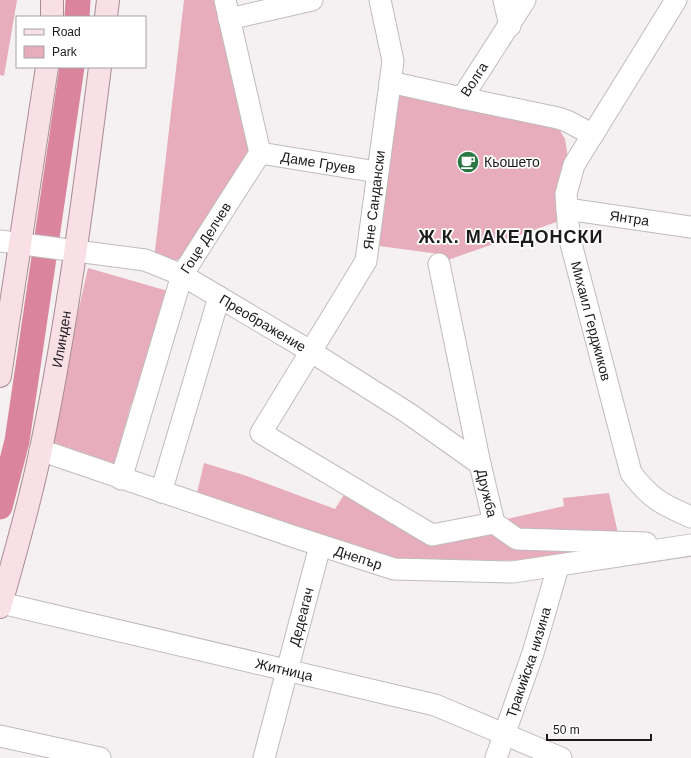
<svg xmlns="http://www.w3.org/2000/svg" width="691" height="758" viewBox="0 0 691 758" font-family="Helvetica,sans-serif">
  <style>
    .green { fill: #e7adbc }
    .lines { fill: none; stroke-linecap: round; stroke-linejoin: round }
    .river { stroke: #da849d; stroke-width: 25 }
    .minor-casing { stroke: #c0bbbc; stroke-width: 23 }
    .major-casing { stroke: #a98c94; stroke-width: 24 }
    .minor { stroke: #fff; stroke-width: 21 }
    .major { stroke: #f9dfe6; stroke-width: 22 }
    .labels { text-anchor: middle; dominant-baseline: central; stroke-width: 3.5; stroke-linejoin: round; paint-order: stroke }
    .street-label { font-size: 14px; fill: #1c1a1b; stroke: #fff }
    .poi-label { font-size: 14px; fill: #1c1a1b; stroke: #fff; text-anchor: start }
    .district-label { font-size: 18px; font-weight: bold; letter-spacing: 1px; fill: #1c1a1b; stroke: #fff }
  </style>
  <rect width="100%" height="100%" fill="#f5f1f2"/>
  <!-- green -->
  <g class="green">
    <path d="M 0,0 L 17,0 L 4,76 L 0,75 Z"/>
    <path d="M 184,0 L 217,0 L 251,150 L 181,259 L 170,261 L 157,256 L 155,251 Z"/>
    <path d="M 394,85 L 555,122 L 565,139 L 569,164 L 562,220 L 442,262 L 439,254 L 372,245 Z"/>
    <path d="M 88,268 L 168,291 L 139,406 L 131,404 L 115,464 L 49,441 Z"/>
    <path d="M 204,463 L 247,476 L 335,509 L 345,493 L 430,544 L 496,529 L 647,546 L 529,560 L 408,563 L 197,493 Z"/>
    <path d="M 609,493 L 619,538 L 521,536 L 503,520 L 564,506 L 563,498 Z"/>
  </g>
  <g class="lines">
    <!-- river -->
    <g class="river">
      <path d="M 77,17 L 78,0"/>
      <path d="M 0,507 L 17,441 L 72,67"/>
    </g>
    <!-- minor casing -->
    <g class="minor-casing">
      <g id="minor">
        <path d="M 380,0 L 393,61 L 366,261 L 261,433 L 432,535 L 494,523"/>
        <path d="M 504,0 L 510,26"/>
        <path id="s1" d="M 676,0 L 574,165 L 566,194 L 569,236 L 631,473 C 651,499 661,504 691,517"/>
        <path d="M 229,19 L 312,0"/>
        <path id="s2" d="M 390,82 L 462,98 L 525,0"/>
        <path d="M 462,98 L 558,118 L 567,121 L 593,135"/>
        <path id="s3" d="M 260,153 L 377,172"/>
        <path id="s4" d="M 567,209 L 691,227"/>
        <path id="s5" d="M 0,241 L 145,260 L 182,275 L 310,351 L 408,413 L 480,464"/>
        <path id="s6" d="M 439,264 L 480,464 L 494,523 L 517,539 L 646,543"/>
        <path id="s7" d="M 40,450 L 295,537 L 394,569 L 513,572 L 691,545"/>
        <path id="s8" d="M 121,479 L 182,275 L 260,153 L 225,0"/>
        <path d="M 161,492 L 219,297"/>
        <path id="s9" d="M 1,603 L 435,705 L 561,758"/>
        <path d="M 0,736 L 100,758"/>
        <path id="s10" d="M 264,758 L 320,546"/>
        <path id="s11" d="M 496,758 L 533,653 L 558,567"/>
      </g>
    </g>
    <!-- major casing -->
    <g class="major-casing">
      <g id="major">
        <path d="M 52,17 L 52,0"/>
        <path d="M 106,17 L 108,0"/>
        <path d="M 0,376 L 47,67"/>
        <path id="s12" d="M 0,607 C 15,555 30,502 41,449 C 67,323 84,195 100,67"/>
      </g>
    </g>
    <!-- minor -->
    <use href="#minor" class="minor"/>
    <!-- major -->
    <use href="#major" class="major"/>
  </g>
  <!-- icons -->
  <defs>
    <g id="cafe-disc" transform="scale(1.15)"><circle r="9.5" fill="#2d7745" stroke="#fff"/><path d="M-5.5-4.5H6V0H3Q3 3.5 0 3.5H-2.5Q-5.5 3.5-5.5 0ZM3-3.2v2h1.7v-2ZM-6 4.5H4V6H-6Z" fill="#fff"/></g>
  </defs>
  <g fill-rule="evenodd">
    <use href="#cafe-disc" x="468" y="162"/>
  </g>
  <g class="labels">
    <!-- street labels -->
    <g class="street-label">
      <text stroke="none"><textPath href="#s2" startOffset="96">Волга</textPath></text>
      <text stroke="none"><textPath href="#s3" startOffset="59">Даме Груев</textPath></text>
      <text transform="translate(374 200) rotate(-83)">Яне Сандански</text>
      <text stroke="none"><textPath href="#s4" startOffset="63">Янтра</textPath></text>
      <text stroke="none"><textPath href="#s8" startOffset="257">Гоце Делчев</textPath></text>
      <text stroke="none"><textPath href="#s1" startOffset="354">Михаил Герджиков</textPath></text>
      <text stroke="none"><textPath href="#s5" startOffset="280">Преображение</textPath></text>
      <text stroke="none"><textPath href="#s12" startOffset="275">Илинден</textPath></text>
      <text stroke="none"><textPath href="#s6" startOffset="234">Дружба</textPath></text>
      <text stroke="none"><textPath href="#s7" startOffset="336">Днепър</textPath></text>
      <text stroke="none"><textPath href="#s10" startOffset="146">Дедеагач</textPath></text>
      <text stroke="none"><textPath href="#s11" startOffset="101">Тракийска низина</textPath></text>
      <text stroke="none"><textPath href="#s9" startOffset="291">Житница</textPath></text>
    </g>
    <!-- poi labels -->
    <g class="poi-label">
      <text x="484" y="162">Кьошето</text>
    </g>
    <!-- district labels -->
    <g class="district-label">
      <text x="511" y="237">Ж.К. МАКЕДОНСКИ</text>
    </g>
  </g>
  <!-- legend -->
  <rect x="16" y="16" width="130" height="52" fill="#ffffff" stroke="#a4a3a4"/>
  <rect x="24" y="29" width="20" height="6" fill="#f9dfe6" stroke="#a4a3a4"/>
  <text x="52" y="36" font-size="12" fill="#1c1a1b">Road</text>
  <rect x="24" y="46" width="20" height="12" fill="#e7adbc" stroke="#a4a3a4"/>
  <text x="52" y="56" font-size="12" fill="#1c1a1b">Park</text>
  <!-- scale -->
  <path d="M547 734v6h104v-6" fill="none" stroke="#1c1a1b" stroke-width="2"/>
  <text x="553" y="734" font-size="12" fill="#1c1a1b" stroke="#ffffff" stroke-width="3" paint-order="stroke">50 m</text>
</svg>
